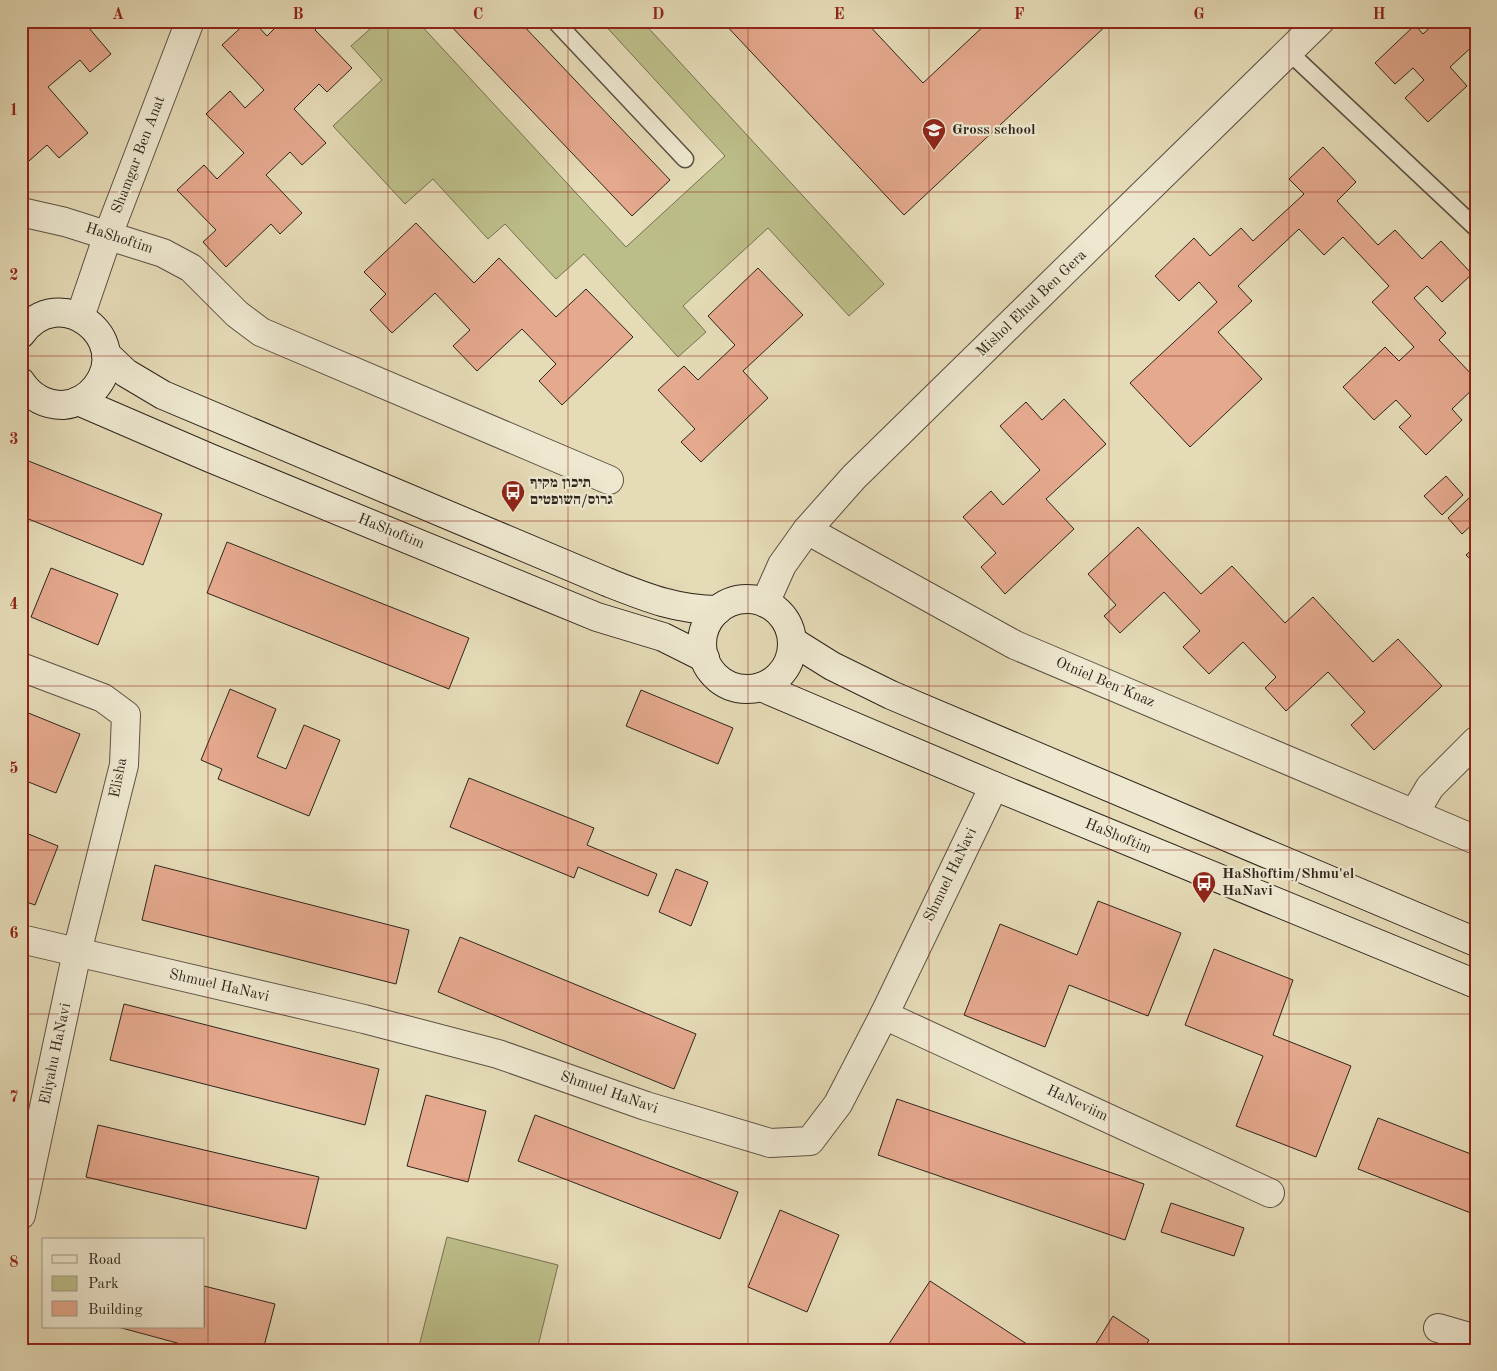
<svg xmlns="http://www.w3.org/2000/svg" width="1497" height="1371" viewBox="0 0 1497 1371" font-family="'Old Standard TT','Frank Ruhl Libre',serif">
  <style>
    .green { fill: #bcbe89; stroke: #747252 }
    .building { fill: #e5a98e; stroke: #2d251c }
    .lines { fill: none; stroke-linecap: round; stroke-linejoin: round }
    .lane-casing { stroke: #5b5243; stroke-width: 19 }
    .street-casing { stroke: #5b5243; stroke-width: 30 }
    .secondary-casing { stroke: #2d251c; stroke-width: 30 }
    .lane { stroke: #eee8d0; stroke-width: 16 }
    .street { stroke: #eee8d0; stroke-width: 28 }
    .secondary { stroke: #eee8d0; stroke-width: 28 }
    .grid { fill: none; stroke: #8f2418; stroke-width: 1; stroke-opacity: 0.55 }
    .labels { text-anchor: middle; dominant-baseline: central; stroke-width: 4.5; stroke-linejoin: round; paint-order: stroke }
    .poi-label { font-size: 15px; font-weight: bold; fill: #2d251c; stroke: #eee8d0; text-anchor: start }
    .street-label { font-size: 15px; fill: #2d251c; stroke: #eee8d0 }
    .neatline { fill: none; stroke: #8f2418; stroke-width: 2 }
    .grid-label { font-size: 16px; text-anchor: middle; font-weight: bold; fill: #8f2418 }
  </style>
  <rect width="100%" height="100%" fill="#e5dbb7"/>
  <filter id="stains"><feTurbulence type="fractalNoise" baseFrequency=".004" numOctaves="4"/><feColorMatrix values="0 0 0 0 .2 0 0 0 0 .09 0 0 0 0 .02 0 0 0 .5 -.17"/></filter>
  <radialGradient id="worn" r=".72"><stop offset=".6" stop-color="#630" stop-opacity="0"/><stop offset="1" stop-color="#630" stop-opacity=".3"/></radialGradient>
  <!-- green -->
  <g class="green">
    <path d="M 379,21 L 417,21 L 626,247 L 725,156 L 601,21 L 642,21 L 884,284 L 849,316 L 768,228 L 683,306 L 706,332 L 678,357 L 584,254 L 556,279 L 505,224 L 488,239 L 433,179 L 405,204 L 333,126 L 382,80 L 351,46 Z"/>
    <path d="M 447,1237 L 558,1265 L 537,1350 L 418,1350 Z"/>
  </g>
  <!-- building -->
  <g class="building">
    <path d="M 21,21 L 83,21 L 111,54 L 90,72 L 80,60 L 48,87 L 88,133 L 59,158 L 47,145 L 21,168 L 21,76 L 29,70 L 21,61 Z"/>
    <path d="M 248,21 L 253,21 L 267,36 L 282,21 L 324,21 L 315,30 L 352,68 L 327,92 L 319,84 L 294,109 L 326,143 L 302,165 L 290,152 L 266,175 L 302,213 L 280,234 L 271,224 L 226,267 L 203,242 L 216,230 L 177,190 L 204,165 L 217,179 L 244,153 L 206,114 L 230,91 L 245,108 L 264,90 L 222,45 Z"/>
    <path d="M 450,21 L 519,21 L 670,180 L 632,216 L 448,23 Z"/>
    <path d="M 722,21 L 865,21 L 923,83 L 989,21 L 1111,21 L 904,215 Z"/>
    <path d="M 1437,21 L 1476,21 L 1476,43 L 1450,67 L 1467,86 L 1428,122 L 1405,98 L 1424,80 L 1413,68 L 1395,84 L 1375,63 L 1415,25 L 1423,34 Z"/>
    <path d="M 1323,147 L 1356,182 L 1337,201 L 1378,245 L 1395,230 L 1422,259 L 1441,241 L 1472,274 L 1442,302 L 1427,286 L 1414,298 L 1446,333 L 1439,340 L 1476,379 L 1476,386 L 1452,409 L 1462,420 L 1426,455 L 1399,427 L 1411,416 L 1396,400 L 1374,420 L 1343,387 L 1385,347 L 1399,361 L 1414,347 L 1372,302 L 1389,286 L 1343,237 L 1324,255 L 1299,229 L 1238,286 L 1252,301 L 1218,332 L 1262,379 L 1190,447 L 1130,383 L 1217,302 L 1199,282 L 1179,301 L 1155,276 L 1194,238 L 1210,256 L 1241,228 L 1253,241 L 1304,194 L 1289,179 Z"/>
    <path d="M 416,223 L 474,283 L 499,258 L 556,317 L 586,289 L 633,337 L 562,405 L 539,381 L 556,364 L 522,329 L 477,371 L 453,346 L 470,330 L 435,293 L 392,333 L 370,310 L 386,294 L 364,272 Z"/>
    <path d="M 758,268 L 803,315 L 743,371 L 768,398 L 701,462 L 681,442 L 695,429 L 658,390 L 684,366 L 698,380 L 735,345 L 708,316 Z"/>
    <path d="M 1064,399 L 1106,444 L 1046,499 L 1074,529 L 1005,594 L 981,567 L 996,553 L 963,517 L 991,491 L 1003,505 L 1040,470 L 1000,426 L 1026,402 L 1042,420 Z"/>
    <path d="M 21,458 L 162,514 L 143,565 L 21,516 Z"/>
    <path d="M 1446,476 L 1463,495 L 1442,515 L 1424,496 Z"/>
    <path d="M 1470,497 L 1476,503 L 1476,521 L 1462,534 L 1448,518 Z"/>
    <path d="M 1138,527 L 1201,594 L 1232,566 L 1285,623 L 1313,597 L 1373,662 L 1398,639 L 1442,686 L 1374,750 L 1351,725 L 1365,712 L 1328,672 L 1286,711 L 1265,688 L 1276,677 L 1243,642 L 1209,674 L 1183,647 L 1200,631 L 1164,592 L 1120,633 L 1104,616 L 1116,605 L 1088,574 Z"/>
    <path d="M 227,542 L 469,638 L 449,689 L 207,593 Z"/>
    <path d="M 1476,546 L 1476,565 L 1466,555 Z"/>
    <path d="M 51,568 L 118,594 L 98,645 L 31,617 Z"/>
    <path d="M 230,689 L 276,709 L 257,757 L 286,769 L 304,725 L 340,740 L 309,816 L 218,779 L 222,769 L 201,760 Z"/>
    <path d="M 641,690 L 733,728 L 718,764 L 626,726 Z"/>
    <path d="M 21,710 L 80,734 L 56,793 L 21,779 Z"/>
    <path d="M 469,778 L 594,828 L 587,845 L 657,874 L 648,896 L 578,867 L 574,878 L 450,827 Z"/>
    <path d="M 21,831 L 58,846 L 35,905 L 21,900 Z"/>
    <path d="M 155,865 L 409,930 L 396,984 L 142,920 Z"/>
    <path d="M 676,869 L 708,882 L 691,926 L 659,912 Z"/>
    <path d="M 1098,901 L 1181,933 L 1148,1016 L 1069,985 L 1045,1047 L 964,1015 L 1000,924 L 1077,955 Z"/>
    <path d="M 460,937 L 696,1034 L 674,1089 L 438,992 Z"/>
    <path d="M 1214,949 L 1293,980 L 1273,1035 L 1351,1066 L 1316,1157 L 1236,1126 L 1263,1056 L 1185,1025 Z"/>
    <path d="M 124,1004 L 379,1069 L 365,1125 L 110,1060 Z"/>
    <path d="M 426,1095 L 486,1111 L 468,1182 L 407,1166 Z"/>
    <path d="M 897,1099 L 1144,1184 L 1125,1240 L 878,1155 Z"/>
    <path d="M 535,1115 L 738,1192 L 720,1239 L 518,1161 Z"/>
    <path d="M 1378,1118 L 1476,1156 L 1476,1215 L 1358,1169 Z"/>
    <path d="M 98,1125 L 319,1177 L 306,1229 L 86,1177 Z"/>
    <path d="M 1171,1203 L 1244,1228 L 1234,1256 L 1161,1232 Z"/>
    <path d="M 780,1210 L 839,1235 L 807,1312 L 748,1287 Z"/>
    <path d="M 930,1281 L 1033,1348 L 1033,1350 L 885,1350 Z"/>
    <path d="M 204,1286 L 275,1304 L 263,1350 L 203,1350 L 118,1327 L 204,1327 Z"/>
    <path d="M 1113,1316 L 1149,1340 L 1143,1350 L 1092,1350 Z"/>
  </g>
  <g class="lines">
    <!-- lane casing -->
    <g class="lane-casing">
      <g id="lane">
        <path d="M 555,21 L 685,159"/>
        <path d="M 1289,52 L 1476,228"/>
      </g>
    </g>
    <!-- street casing -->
    <g class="street-casing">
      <g id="street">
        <path d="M 21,212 L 65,222 L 163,253 L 191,268 L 237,314 L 261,332 L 609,480"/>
        <path d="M 80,317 L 108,235 L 190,21"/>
        <path d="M 807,530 L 1015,645 L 1476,840"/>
        <path d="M 765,603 L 782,565 L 807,530 L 854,477 L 1320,21"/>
        <path d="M 21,667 L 103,698 L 126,715 L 124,765 L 77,952 L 21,1215"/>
        <path d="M 1414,814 L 1430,787 L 1476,741"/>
        <path d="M 21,939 L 364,1019 L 498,1054 L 646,1106 L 770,1143 L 810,1141 L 838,1104 L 884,1015 L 994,786"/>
        <path d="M 884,1015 L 1270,1193"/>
        <path d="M 1438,1328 L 1476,1339"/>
      </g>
    </g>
    <!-- secondary casing -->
    <g class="secondary-casing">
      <g id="secondary">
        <path d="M 21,334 C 59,280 134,339 96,387 C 88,397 76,404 63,405 C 45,405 31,397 21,382"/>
        <path d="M 106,354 L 126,373 L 163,395 L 607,582 C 645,597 676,610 718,610"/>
        <path d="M 78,401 L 210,458 L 597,617 L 663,637 L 705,658"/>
        <circle cx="747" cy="644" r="45"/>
        <path d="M 792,641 L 832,666 L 891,695 L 1476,942"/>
        <path d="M 761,687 L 994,786 L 1476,984"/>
      </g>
    </g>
    <!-- lane -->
    <use href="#lane" class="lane"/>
    <!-- street -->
    <use href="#street" class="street"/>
    <!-- secondary -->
    <use href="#secondary" class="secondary"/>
  </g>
  <!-- grid -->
  <path class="grid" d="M 208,21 L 208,1350M 388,21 L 388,1350M 568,21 L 568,1350M 748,21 L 748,1350M 929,21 L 929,1350M 1109,21 L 1109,1350M 1289,21 L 1289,1350M 21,192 L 1476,192M 21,356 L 1476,356M 21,521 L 1476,521M 21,686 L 1476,686M 21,850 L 1476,850M 21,1014 L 1476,1014M 21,1179 L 1476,1179"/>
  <!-- icons -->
  <defs>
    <g id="school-pin" transform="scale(1.25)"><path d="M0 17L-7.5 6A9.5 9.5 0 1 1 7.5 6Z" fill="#8f2418" stroke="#eee8d0"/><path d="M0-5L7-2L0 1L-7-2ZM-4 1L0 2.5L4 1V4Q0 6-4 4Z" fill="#fff"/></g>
    <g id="bus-pin" transform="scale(1.25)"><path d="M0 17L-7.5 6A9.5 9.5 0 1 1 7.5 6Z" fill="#8f2418" stroke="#eee8d0"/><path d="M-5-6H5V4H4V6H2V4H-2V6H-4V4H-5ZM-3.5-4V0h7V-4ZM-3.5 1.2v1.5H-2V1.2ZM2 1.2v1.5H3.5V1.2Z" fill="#fff"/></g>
  </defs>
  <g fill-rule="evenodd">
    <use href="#school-pin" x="934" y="130"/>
    <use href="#bus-pin" x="513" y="492"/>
    <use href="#bus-pin" x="1204" y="883"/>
  </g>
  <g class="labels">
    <!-- poi labels -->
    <g class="poi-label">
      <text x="952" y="130">Gross school</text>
      <text x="530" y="483">תיכון מקיף<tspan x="530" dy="17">גרוס/השופטים</tspan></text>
      <text x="1222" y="874">HaShoftim/Shmu'el<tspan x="1222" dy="17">HaNavi</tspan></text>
    </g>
    <!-- street labels -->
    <g class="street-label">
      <text transform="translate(139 155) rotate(-69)">Shamgar Ben Anat</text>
      <text transform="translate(119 239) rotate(18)">HaShoftim</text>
      <text transform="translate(1032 304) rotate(-44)">Mishol Ehud Ben Gera</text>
      <text transform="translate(391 532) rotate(22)">HaShoftim</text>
      <text transform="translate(1105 683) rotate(23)">Otniel Ben Knaz</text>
      <text transform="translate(119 778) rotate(-79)">Elisha</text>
      <text transform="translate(1118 837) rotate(22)">HaShoftim</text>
      <text transform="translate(951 875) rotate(-64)">Shmuel HaNavi</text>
      <text transform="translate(219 986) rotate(13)">Shmuel HaNavi</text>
      <text transform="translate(56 1054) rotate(-78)">Eliyahu HaNavi</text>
      <text transform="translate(609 1093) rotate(19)">Shmuel HaNavi</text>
      <text transform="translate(1077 1104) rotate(25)">HaNeviim</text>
    </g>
  </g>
  <!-- margin -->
  <rect width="1497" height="1371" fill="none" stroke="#e5dbb7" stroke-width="55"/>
  <!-- legend -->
  <rect x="42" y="1238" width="162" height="90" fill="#eee8d0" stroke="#a19a88"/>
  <rect x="52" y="1255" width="25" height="8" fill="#eee8d0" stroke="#a19a88"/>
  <text x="88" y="1264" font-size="15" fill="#2d251c">Road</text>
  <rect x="52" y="1276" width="25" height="15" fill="#bcbe89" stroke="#a19a88"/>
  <text x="88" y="1288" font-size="15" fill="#2d251c">Park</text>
  <rect x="52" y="1301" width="25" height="15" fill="#e5a98e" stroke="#a19a88"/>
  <text x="88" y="1314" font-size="15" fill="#2d251c">Building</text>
  <rect x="28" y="28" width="1442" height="1316" class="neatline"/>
  <g class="grid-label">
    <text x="118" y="19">A</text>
    <text x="298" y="19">B</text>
    <text x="478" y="19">C</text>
    <text x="658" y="19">D</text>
    <text x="839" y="19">E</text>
    <text x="1019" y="19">F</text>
    <text x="1199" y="19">G</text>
    <text x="1379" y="19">H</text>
    <text x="14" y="115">1</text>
    <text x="14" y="280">2</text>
    <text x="14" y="444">3</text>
    <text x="14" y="609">4</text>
    <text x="14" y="773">5</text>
    <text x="14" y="938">6</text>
    <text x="14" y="1102">7</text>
    <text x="14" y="1267">8</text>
  </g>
  <rect width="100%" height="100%" filter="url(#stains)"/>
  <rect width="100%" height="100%" fill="url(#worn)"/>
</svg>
